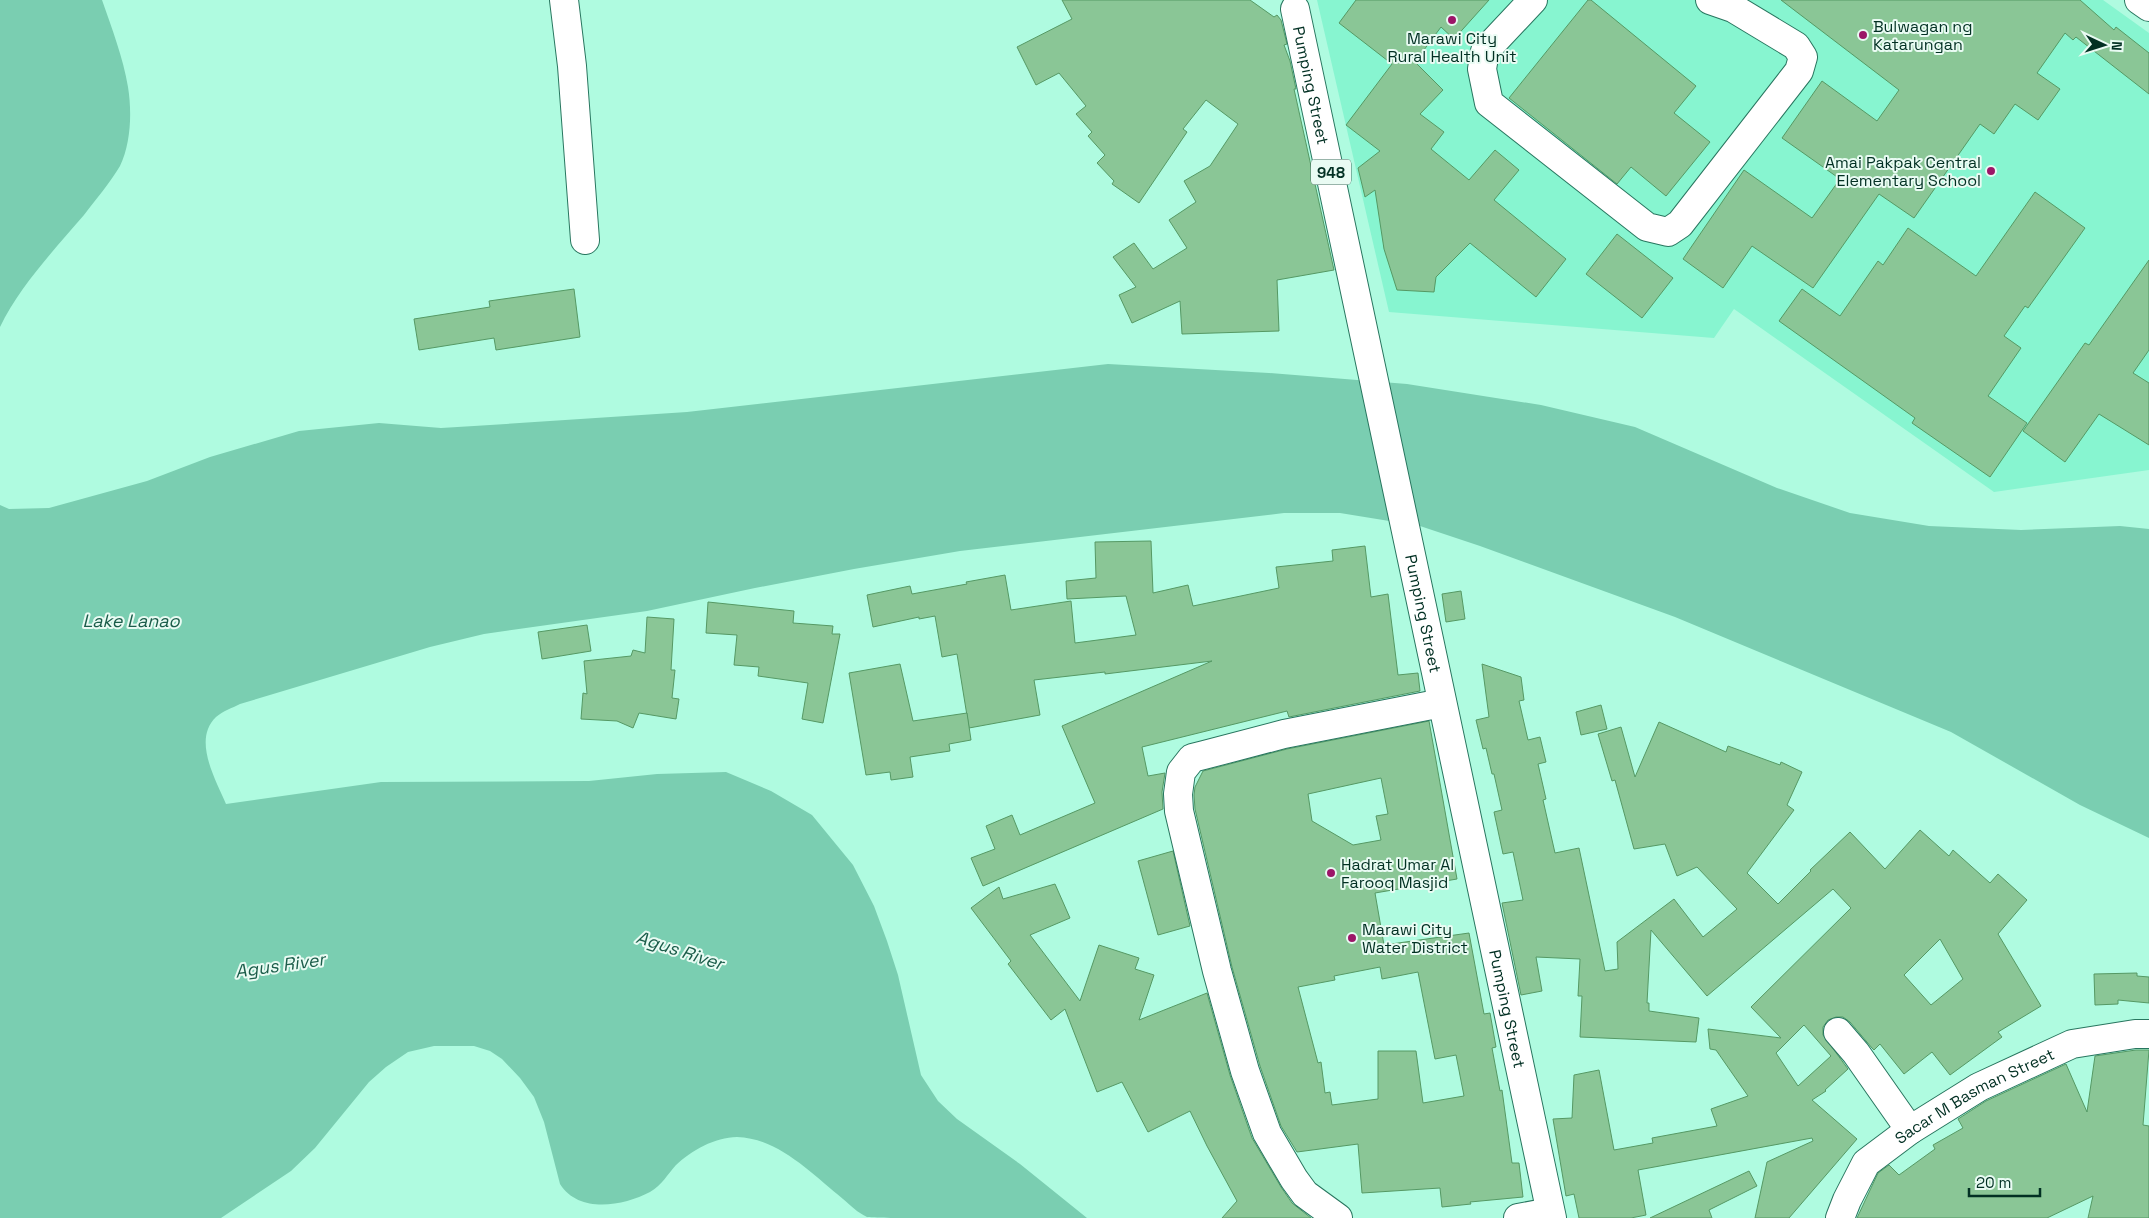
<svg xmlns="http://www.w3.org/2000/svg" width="2149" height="1218" viewBox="0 0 2149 1218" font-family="'Space Grotesk',sans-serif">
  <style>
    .built { fill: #87f5d0 }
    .water { fill: #7aceb1 }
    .building { fill: #8ac696; stroke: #559964; fill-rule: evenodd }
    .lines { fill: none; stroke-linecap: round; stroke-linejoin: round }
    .minor-casing { stroke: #28765f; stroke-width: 30 }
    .major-casing { stroke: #28765f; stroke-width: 30 }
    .minor { stroke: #fff; stroke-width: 28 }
    .major { stroke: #fff; stroke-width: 28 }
    .poi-dot { fill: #9c1668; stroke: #e9fbf3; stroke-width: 2 }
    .labels { text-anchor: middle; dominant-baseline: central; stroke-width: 4; stroke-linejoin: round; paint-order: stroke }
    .shield { fill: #e9fbf3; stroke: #476d61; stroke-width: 1 }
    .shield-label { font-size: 15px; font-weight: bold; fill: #023023 }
    .poi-label { font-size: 16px; fill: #023023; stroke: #e9fbf3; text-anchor: start }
    .street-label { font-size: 16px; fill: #023023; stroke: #e9fbf3 }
    .water-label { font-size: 18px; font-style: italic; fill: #1b5d4a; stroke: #e9fbf3 }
  </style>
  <rect width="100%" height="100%" fill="#affbe0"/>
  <!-- built -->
  <path class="built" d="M 1317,0 L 2103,0 L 2149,33 L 2149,470 L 1994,492 L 1734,309 L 1714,338 L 1389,312 Z"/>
  <!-- water -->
  <g class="water">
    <path d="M 0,0 L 102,0 C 112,29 123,57 128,87 C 132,112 131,143 120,166 C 110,183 96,199 84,215 C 54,250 20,286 0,327 Z"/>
    <path d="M 1108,364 L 1269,373 L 1407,384 L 1541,405 L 1635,427 L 1777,488 L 1850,513 L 1929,526 L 2021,530 L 2120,526 L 2149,529 L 2149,838 L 2080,805 L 1951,732 L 1675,617 L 1480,546 L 1420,526 L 1340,513 L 1284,513 L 960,551 L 854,569 L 755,588 L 647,611 L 484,634 L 430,647 L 240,704 C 232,708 223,711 216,717 C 192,740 216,780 226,804 L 381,782 L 589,781 L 657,774 L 726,772 L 771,791 L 812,815 L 853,865 L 874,906 L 887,941 L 898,975 L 921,1075 L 938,1101 L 957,1119 L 1020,1164 L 1087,1218 C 1030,1218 973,1218 916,1218 C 904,1218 877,1218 867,1217 C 858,1213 850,1205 843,1199 C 812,1174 778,1138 737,1137 C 715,1137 691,1151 676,1165 C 667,1175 662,1185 650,1192 C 623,1206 579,1214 560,1184 L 544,1122 L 534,1097 L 520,1078 L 502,1059 L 490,1051 L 474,1046 L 434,1046 L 408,1052 L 386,1067 L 369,1082 L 315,1148 L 291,1171 L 221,1218 L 0,1218 L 0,505 L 9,509 L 49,508 L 147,481 L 210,457 L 299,431 L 379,423 L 441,428 L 474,426 L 687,412 Z"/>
  </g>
  <!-- building -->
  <g class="building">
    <path d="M 1062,0 L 1250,0 L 1274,17 L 1277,15 L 1281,20 L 1287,44 L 1284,45 L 1290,61 L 1296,89 L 1294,89 L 1334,270 L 1277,280 L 1279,331 L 1182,334 L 1180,301 L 1132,323 L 1119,295 L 1136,287 L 1113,257 L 1134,243 L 1153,269 L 1187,248 L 1169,220 L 1196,202 L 1184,181 L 1210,166 L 1238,124 L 1206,100 L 1183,129 L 1187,132 L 1139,203 L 1112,184 L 1114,181 L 1097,163 L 1105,155 L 1088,136 L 1092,132 L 1076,114 L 1086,106 L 1059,73 L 1036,85 L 1017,47 L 1072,19 Z"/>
    <path d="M 1356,0 L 1489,0 L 1454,39 L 1441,27 L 1415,62 L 1443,90 L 1420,114 L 1444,132 L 1431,149 L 1469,180 L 1495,150 L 1519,170 L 1494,200 L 1566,259 L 1536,297 L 1470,243 L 1436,277 L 1434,292 L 1397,290 L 1384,249 L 1375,190 L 1365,197 L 1358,168 L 1380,151 L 1346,125 L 1392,64 L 1339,23 Z"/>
    <path d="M 1588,0 L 1591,0 L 1696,86 L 1674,113 L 1710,142 L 1666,196 L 1631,167 L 1617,184 L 1509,98 Z"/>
    <path d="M 1781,0 L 2080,0 L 2114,30 L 2116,27 L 2149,53 L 2149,94 L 2076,37 L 2073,40 L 2065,33 L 2037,73 L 2060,89 L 2038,120 L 2015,104 L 1994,134 L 1980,124 L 1914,218 L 1879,194 L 1813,288 L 1752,246 L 1723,288 L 1683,259 L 1744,170 L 1812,218 L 1840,179 L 1782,138 L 1822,81 L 1877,121 L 1899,90 Z"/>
    <path d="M 2035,192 L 2085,228 L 2028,308 L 2025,306 L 2004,336 L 2021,348 L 1988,396 L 2027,423 L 1990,477 L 1912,423 L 1915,418 L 1779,321 L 1802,289 L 1840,316 L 1878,261 L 1883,265 L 1908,228 L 1976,276 Z"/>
    <path d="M 1617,234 L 1673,278 L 1642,318 L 1586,274 Z"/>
    <path d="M 2149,260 L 2149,350 L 2133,373 L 2149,383 L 2149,445 L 2099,414 L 2065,462 L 2023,431 L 2085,343 L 2089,345 Z"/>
    <path d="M 574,289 L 580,337 L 496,350 L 494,338 L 419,350 L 414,319 L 490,307 L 489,301 Z"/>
    <path d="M 1151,541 L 1153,593 L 1188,585 L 1193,606 L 1279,588 L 1276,567 L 1333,561 L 1332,550 L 1365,546 L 1371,597 L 1388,594 L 1398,675 L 1418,673 L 1420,691 L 1289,717 L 1287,711 L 1142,747 L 1148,776 L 1165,773 L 1162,792 L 1163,809 L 983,886 L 971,858 L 995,849 L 986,826 L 1012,815 L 1020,835 L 1095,803 L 1062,726 L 1212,661 L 1105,674 L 1105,672 L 1034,680 L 1040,715 L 969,728 L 957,654 L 942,657 L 935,616 L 919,619 L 919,617 L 873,627 L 867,595 L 910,586 L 912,594 L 967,584 L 966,582 L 1005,575 L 1011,610 L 1071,601 L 1075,643 L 1136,635 L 1126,596 L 1067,599 L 1066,581 L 1096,578 L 1095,542 Z"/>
    <path d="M 1461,591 L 1465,619 L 1446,622 L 1442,594 Z"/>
    <path d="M 708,602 L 794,611 L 793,623 L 833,626 L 832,634 L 840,634 L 823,723 L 802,719 L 808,683 L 758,676 L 759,667 L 734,665 L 737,635 L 706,633 Z"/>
    <path d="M 647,617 L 674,619 L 671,670 L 675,670 L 672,698 L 679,699 L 676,719 L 639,713 L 633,728 L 617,721 L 581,719 L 583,693 L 587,694 L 584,661 L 631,656 L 633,650 L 645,653 Z"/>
    <path d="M 587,625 L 591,651 L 542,659 L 538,632 Z"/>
    <path d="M 900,664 L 913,721 L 967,713 L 971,740 L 949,744 L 950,751 L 910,757 L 913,777 L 891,780 L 890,772 L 866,775 L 849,673 Z"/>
    <path d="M 1482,664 L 1521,677 L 1524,700 L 1519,701 L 1528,740 L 1540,737 L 1546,762 L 1538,764 L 1546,799 L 1543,800 L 1555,853 L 1579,848 L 1605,971 L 1618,969 L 1617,942 L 1674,899 L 1703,937 L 1737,909 L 1697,867 L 1677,876 L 1665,844 L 1634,849 L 1615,780 L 1612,781 L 1598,734 L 1621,727 L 1635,777 L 1659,722 L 1726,752 L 1728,746 L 1780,765 L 1781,762 L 1802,772 L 1787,805 L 1794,810 L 1747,873 L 1778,904 L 1811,871 L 1810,870 L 1850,832 L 1885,869 L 1920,830 L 1949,856 L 1953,850 L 1990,883 L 1998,874 L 2027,900 L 1998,934 L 2041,1006 L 1998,1032 L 2002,1037 L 1950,1075 L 1932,1052 L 1904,1074 L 1880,1044 L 1874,1050 L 1872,1048 L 1850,1022 L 1843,1017 L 1836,1017 L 1828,1020 L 1823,1027 L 1823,1035 L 1848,1069 L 1825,1090 L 1826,1091 L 1812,1100 L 1857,1139 L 1789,1218 L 1755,1218 L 1767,1162 L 1813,1141 L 1812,1138 L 1638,1170 L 1646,1215 L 1631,1218 L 1579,1218 L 1574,1194 L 1566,1196 L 1553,1119 L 1572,1118 L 1574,1075 L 1599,1070 L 1614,1150 L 1653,1143 L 1652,1138 L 1717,1126 L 1711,1109 L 1748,1096 L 1716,1050 L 1710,1049 L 1708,1029 L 1781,1038 L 1751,1007 L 1851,908 L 1833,889 L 1707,996 L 1651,930 L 1647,1003 L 1649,1003 L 1649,1011 L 1699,1018 L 1696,1042 L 1580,1037 L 1582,996 L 1578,996 L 1580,959 L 1536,957 L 1542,991 L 1521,995 L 1502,903 L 1523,900 L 1513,852 L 1503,854 L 1494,812 L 1502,810 L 1494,774 L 1492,774 L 1486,748 L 1483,749 L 1476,720 L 1489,717 ZM 1940,939 L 1963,979 L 1931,1005 L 1904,975 ZM 1804,1025 L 1831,1056 L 1798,1086 L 1776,1053 Z"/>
    <path d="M 1601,705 L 1607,729 L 1581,735 L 1576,712 Z"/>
    <path d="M 1429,721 L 1457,879 L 1375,893 L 1384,945 L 1469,933 L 1484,1014 L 1490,1013 L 1496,1047 L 1492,1048 L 1500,1091 L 1502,1090 L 1512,1163 L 1519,1163 L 1523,1197 L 1470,1202 L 1471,1204 L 1442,1207 L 1440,1188 L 1362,1193 L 1358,1144 L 1297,1152 L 1281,1126 L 1260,1066 L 1232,967 L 1195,809 L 1194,795 L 1195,787 L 1203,771 L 1287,749 ZM 1381,778 L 1388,814 L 1376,816 L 1381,840 L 1353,845 L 1312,821 L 1308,794 ZM 1380,967 L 1382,979 L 1418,972 L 1435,1059 L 1456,1055 L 1464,1096 L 1423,1103 L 1416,1051 L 1378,1051 L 1378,1099 L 1332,1105 L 1330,1092 L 1325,1093 L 1321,1062 L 1318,1063 L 1298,987 L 1335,980 L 1334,976 Z"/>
    <path d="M 1173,851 L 1190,926 L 1158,935 L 1138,861 Z"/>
    <path d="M 1055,884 L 1070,918 L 1030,935 L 1080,1001 L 1099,945 L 1139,958 L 1135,969 L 1154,975 L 1139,1020 L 1207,993 L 1230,1075 L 1252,1138 L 1281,1187 L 1292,1203 L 1311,1218 L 1222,1218 L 1237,1201 L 1207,1146 L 1190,1111 L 1148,1132 L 1122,1082 L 1097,1092 L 1065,1009 L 1051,1020 L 1008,964 L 1011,961 L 971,908 L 999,887 L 1003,899 Z"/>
    <path d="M 2137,973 L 2137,976 L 2149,977 L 2149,1003 L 2118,1000 L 2118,1004 L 2095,1005 L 2094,974 Z"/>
    <path d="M 2136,1050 L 2149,1050 L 2143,1125 L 2149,1126 L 2149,1218 L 2088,1218 L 2093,1196 L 2047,1218 L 1857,1218 L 1878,1173 L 1889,1165 L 1899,1175 L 1935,1149 L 1933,1145 L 1963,1128 L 1958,1119 L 1986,1101 L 2066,1064 L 2087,1112 L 2095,1056 Z"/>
    <path d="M 1749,1171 L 1757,1186 L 1709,1210 L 1712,1218 L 1650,1218 Z"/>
  </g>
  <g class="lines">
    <!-- minor casing -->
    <g class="minor-casing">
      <g id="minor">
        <path d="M 564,0 L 572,66 L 585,240"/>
        <path d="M 1533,0 L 1485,51 L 1482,69 L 1489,103 L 1647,227 L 1668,232 L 1680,224 L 1799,71 L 1803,57 L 1796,46 L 1733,8 L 1710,0"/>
        <path d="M 1838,1032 L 1856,1053 L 1910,1130"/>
        <path d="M 1338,1218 L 1305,1194 L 1294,1179 L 1267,1133 L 1245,1071 L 1217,971 L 1179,811 L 1178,794 L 1181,772 L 1192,758 L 1204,755 L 1284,734 L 1442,703"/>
        <path d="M 1518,1218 L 1550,1212"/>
      </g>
    </g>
    <!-- major casing -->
    <g class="major-casing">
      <g id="major">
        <path d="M 2139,0 L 2149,7"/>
        <path id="s1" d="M 1295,9 L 1552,1218"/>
        <path id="s2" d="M 1840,1218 L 1847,1200 L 1866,1163 L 1910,1130 L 1979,1087 L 2072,1044 L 2135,1034 L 2149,1034"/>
      </g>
    </g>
    <!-- minor -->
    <use href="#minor" class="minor"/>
    <!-- major -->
    <use href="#major" class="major"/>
  </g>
  <!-- markers -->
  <g class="poi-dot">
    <circle cx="1452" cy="20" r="5"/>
    <circle cx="1863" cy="35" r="5"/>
    <circle cx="1991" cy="171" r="5"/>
    <circle cx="1331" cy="873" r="5"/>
    <circle cx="1352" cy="938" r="5"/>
  </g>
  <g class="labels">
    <!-- shield labels -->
    <rect class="shield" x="1311" y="159.5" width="40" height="25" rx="4"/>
    <g class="shield-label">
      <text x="1331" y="172">948</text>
    </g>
    <!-- poi labels -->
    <g class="poi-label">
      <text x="1873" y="26">Bulwagan ng<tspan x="1873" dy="18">Katarungan</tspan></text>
      <text x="1452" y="38" text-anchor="middle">Marawi City<tspan x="1452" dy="18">Rural Health Unit</tspan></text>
      <text x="1981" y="162" text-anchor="end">Amai Pakpak Central<tspan x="1981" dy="18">Elementary School</tspan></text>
      <text x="1341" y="864">Hadrat Umar Al<tspan x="1341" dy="18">Farooq Masjid</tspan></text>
      <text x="1362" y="929">Marawi City<tspan x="1362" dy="18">Water District</tspan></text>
    </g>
    <!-- street labels -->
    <g class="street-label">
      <text stroke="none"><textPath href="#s1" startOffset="78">Pumping Street</textPath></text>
      <text stroke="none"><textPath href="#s1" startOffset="618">Pumping Street</textPath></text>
      <text stroke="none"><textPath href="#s1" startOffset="1022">Pumping Street</textPath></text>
      <text stroke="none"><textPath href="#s2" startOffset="189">Sacar M Basman Street</textPath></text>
    </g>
    <!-- water labels -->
    <g class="water-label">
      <text x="131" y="620">Lake Lanao</text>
      <text transform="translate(680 950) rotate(18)">Agus River</text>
      <text transform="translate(280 965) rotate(-8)">Agus River</text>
    </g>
  </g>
  <!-- north arrow -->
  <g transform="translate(2104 45) rotate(94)" stroke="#e9fbf3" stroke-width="4" paint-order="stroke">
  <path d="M0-4L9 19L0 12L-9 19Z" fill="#023023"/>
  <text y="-8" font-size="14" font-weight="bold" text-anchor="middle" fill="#023023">N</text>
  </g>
  <!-- scale -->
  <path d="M1969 1188v8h71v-8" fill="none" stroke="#023023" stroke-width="2.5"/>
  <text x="1976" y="1188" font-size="15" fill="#023023" stroke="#e9fbf3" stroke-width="4" paint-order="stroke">20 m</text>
</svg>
